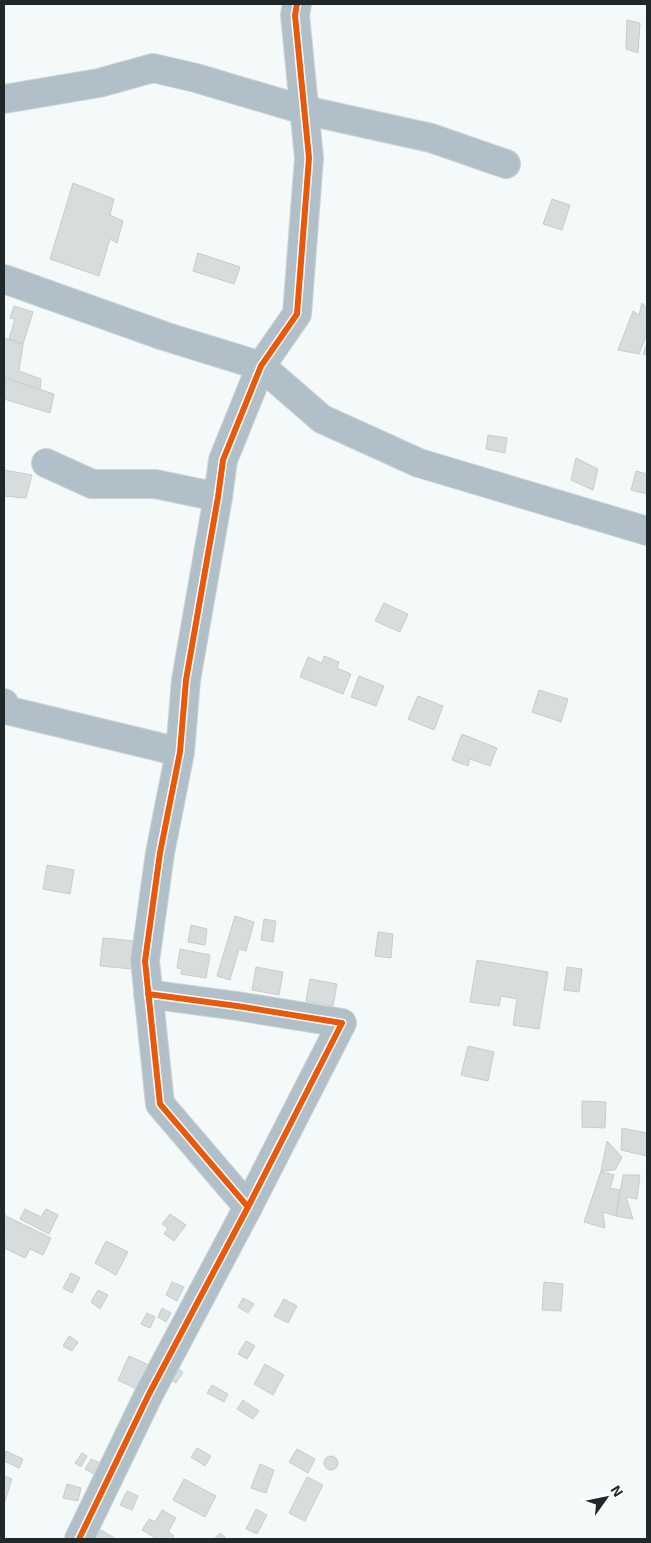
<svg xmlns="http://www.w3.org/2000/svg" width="651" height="1543" viewBox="0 0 651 1543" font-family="'Exo 2',sans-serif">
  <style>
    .building { fill: #d7dddc; stroke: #c7cdcc }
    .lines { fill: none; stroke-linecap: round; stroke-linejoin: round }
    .minor-casing { stroke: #cfd3d4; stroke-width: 30 }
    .minor { stroke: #b1bfc8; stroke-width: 28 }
    .cycleway-casing { stroke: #fff; stroke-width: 9 }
    .cycleway { stroke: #e8590c; stroke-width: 6 }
  </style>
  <rect width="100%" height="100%" fill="#f4fafa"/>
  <!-- building -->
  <g class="building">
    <path d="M 627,20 L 640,23 L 638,53 L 626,49 Z"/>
    <path d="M 73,183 L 114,199 L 110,215 L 123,221 L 117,243 L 110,239 L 99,276 L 50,259 Z"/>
    <path d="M 552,199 L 570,205 L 562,230 L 543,224 Z"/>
    <path d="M 198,253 L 240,267 L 234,284 L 193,271 Z"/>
    <path d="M 642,303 L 647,308 L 647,334 L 639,354 L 618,350 L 633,311 L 639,315 Z"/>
    <path d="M 14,306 L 33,312 L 23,344 L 9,339 L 15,319 L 10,318 Z"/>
    <path d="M 4,338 L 23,344 L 19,371 L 41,379 L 40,390 L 4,383 Z"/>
    <path d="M 647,343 L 647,355 L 643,354 Z"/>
    <path d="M 5,378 L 54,394 L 50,413 L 4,399 Z"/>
    <path d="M 488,435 L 507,438 L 505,453 L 486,449 Z"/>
    <path d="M 576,458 L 598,469 L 593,490 L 571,480 Z"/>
    <path d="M 4,470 L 32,475 L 26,498 L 4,496 Z"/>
    <path d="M 636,471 L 647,474 L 647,494 L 631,490 Z"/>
    <path d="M 384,603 L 408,614 L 400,632 L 375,621 Z"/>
    <path d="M 324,656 L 339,662 L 337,668 L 351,674 L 343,694 L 300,677 L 308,657 L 322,663 Z"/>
    <path d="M 359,676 L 384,686 L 376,706 L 351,697 Z"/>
    <path d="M 539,690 L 568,699 L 561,722 L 532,712 Z"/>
    <path d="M 418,696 L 443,706 L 434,730 L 408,719 Z"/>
    <path d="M 462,734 L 497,748 L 490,766 L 470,759 L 468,766 L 452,760 Z"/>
    <path d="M 47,865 L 74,870 L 70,894 L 43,889 Z"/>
    <path d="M 235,916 L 254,922 L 246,951 L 239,949 L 230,980 L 217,976 Z"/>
    <path d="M 264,919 L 276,921 L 273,942 L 261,940 Z"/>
    <path d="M 191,925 L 207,929 L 205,945 L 188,942 Z"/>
    <path d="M 378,932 L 393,934 L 391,958 L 375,956 Z"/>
    <path d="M 103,938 L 135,941 L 133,969 L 100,966 Z"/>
    <path d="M 180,949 L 210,955 L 206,978 L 181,974 L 182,969 L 177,968 Z"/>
    <path d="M 477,960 L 548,972 L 539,1029 L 513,1025 L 517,999 L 501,996 L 499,1006 L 470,1002 Z"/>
    <path d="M 256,967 L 283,972 L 279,995 L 252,990 Z"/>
    <path d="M 567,967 L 582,969 L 579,992 L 564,990 Z"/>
    <path d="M 310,979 L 337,984 L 333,1006 L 306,1001 Z"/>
    <path d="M 468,1046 L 494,1052 L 488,1081 L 461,1075 Z"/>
    <path d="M 582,1101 L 606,1102 L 605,1128 L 582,1127 Z"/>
    <path d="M 622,1128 L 647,1133 L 647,1156 L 621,1150 Z"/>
    <path d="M 607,1141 L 622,1157 L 615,1170 L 601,1171 Z"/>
    <path d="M 601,1171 L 614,1175 L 610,1188 L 620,1190 L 616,1216 L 603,1212 L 605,1228 L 584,1222 Z"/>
    <path d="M 623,1175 L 640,1175 L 637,1199 L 626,1197 L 633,1219 L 616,1216 Z"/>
    <path d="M 25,1209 L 41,1217 L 46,1209 L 58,1215 L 49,1234 L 20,1219 Z"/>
    <path d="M 170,1214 L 186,1225 L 174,1241 L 164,1234 L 168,1228 L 162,1224 Z"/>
    <path d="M 4,1215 L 51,1238 L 43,1255 L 30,1249 L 25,1258 L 4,1248 L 4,1244 L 7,1237 L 4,1235 Z"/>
    <path d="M 106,1241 L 128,1252 L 116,1275 L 95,1263 Z"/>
    <path d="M 71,1273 L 80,1278 L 72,1293 L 63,1288 Z"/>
    <path d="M 172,1282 L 184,1287 L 177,1301 L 166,1295 Z"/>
    <path d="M 544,1282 L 563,1284 L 561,1311 L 542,1310 Z"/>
    <path d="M 98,1290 L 108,1295 L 100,1309 L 91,1302 Z"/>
    <path d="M 243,1298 L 254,1304 L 248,1313 L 238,1307 Z"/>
    <path d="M 284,1299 L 297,1306 L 288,1323 L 274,1316 Z"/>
    <path d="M 162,1308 L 171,1313 L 166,1322 L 158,1317 Z"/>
    <path d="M 147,1313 L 155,1317 L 150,1328 L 141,1324 Z"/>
    <path d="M 69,1336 L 78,1342 L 72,1351 L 63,1346 Z"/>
    <path d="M 246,1341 L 255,1346 L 247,1359 L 238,1354 Z"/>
    <path d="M 129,1356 L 149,1365 L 137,1389 L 118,1380 Z"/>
    <path d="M 265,1364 L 284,1375 L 273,1395 L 254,1384 Z"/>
    <path d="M 174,1366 L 183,1372 L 176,1383 L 167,1378 Z"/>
    <path d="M 212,1385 L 228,1394 L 224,1402 L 207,1393 Z"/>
    <path d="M 243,1400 L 259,1411 L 253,1419 L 237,1409 Z"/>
    <path d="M 197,1448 L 211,1456 L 205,1466 L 191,1457 Z"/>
    <path d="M 297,1449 L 315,1459 L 308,1473 L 289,1462 Z"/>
    <path d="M 6,1451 L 23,1459 L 19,1468 L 4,1461 Z"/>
    <path d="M 82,1453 L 87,1456 L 81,1467 L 75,1463 Z"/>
    <circle cx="331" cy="1463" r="7"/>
    <path d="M 91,1459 L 100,1463 L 94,1474 L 85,1469 Z"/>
    <path d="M 260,1464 L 274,1470 L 266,1493 L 251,1488 Z"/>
    <path d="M 4,1476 L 12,1479 L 4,1504 Z"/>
    <path d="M 307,1477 L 323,1485 L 305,1521 L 289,1513 Z"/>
    <path d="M 184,1479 L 216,1496 L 205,1517 L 173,1500 Z"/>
    <path d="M 67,1484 L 81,1488 L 78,1501 L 63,1498 Z"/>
    <path d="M 127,1491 L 138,1496 L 132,1510 L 120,1505 Z"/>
    <path d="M 256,1509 L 267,1515 L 257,1534 L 246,1529 Z"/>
    <path d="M 162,1510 L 176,1518 L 168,1532 L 174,1536 L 172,1539 L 157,1539 L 142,1530 L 149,1519 L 155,1522 Z"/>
    <path d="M 101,1530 L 116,1539 L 96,1539 Z"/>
    <path d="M 220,1533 L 227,1539 L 214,1539 Z"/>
  </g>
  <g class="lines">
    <!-- minor casing -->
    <g class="minor-casing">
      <g id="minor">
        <path d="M 4,99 L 99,83 L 153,68 L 196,78 L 304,110 L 431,138 L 506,164"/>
        <path d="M 4,279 L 164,336 L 261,366 L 322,419 L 419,463 L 647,531"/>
        <path d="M 46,463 L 92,484 L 155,484 L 218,497"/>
        <path d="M 4,703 L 6,710 L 180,752"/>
        <path d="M 248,1207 L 160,1104 L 145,961 L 160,853 L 180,752 L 186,680 L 218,497 L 223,460 L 261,366 L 297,314 L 309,158 L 295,15 L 297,4"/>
        <path d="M 79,1539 L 149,1394 L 248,1207 L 342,1023 L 237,1006 L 148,994"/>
      </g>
    </g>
    <!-- minor -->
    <use href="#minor" class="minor"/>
    <!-- cycleway casing -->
    <g class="cycleway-casing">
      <g id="cycleway">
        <path d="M 248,1207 L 160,1104 L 145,961 L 160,853 L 180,752 L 186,680 L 218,497 L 223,460 L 261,366 L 297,314 L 309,158 L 295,15 L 297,4"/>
        <path d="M 79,1539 L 149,1394 L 248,1207 L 342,1023 L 237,1006 L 148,994"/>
      </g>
    </g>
    <!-- cycleway -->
    <use href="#cycleway" class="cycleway"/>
  </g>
  <!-- border -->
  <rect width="651" height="1543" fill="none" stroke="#202829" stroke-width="10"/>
  <!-- north arrow -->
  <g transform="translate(606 1498) rotate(57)" stroke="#ffffff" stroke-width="4" paint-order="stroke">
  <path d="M0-4L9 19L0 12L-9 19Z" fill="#202829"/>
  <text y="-8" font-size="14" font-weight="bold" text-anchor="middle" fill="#202829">N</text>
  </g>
</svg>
